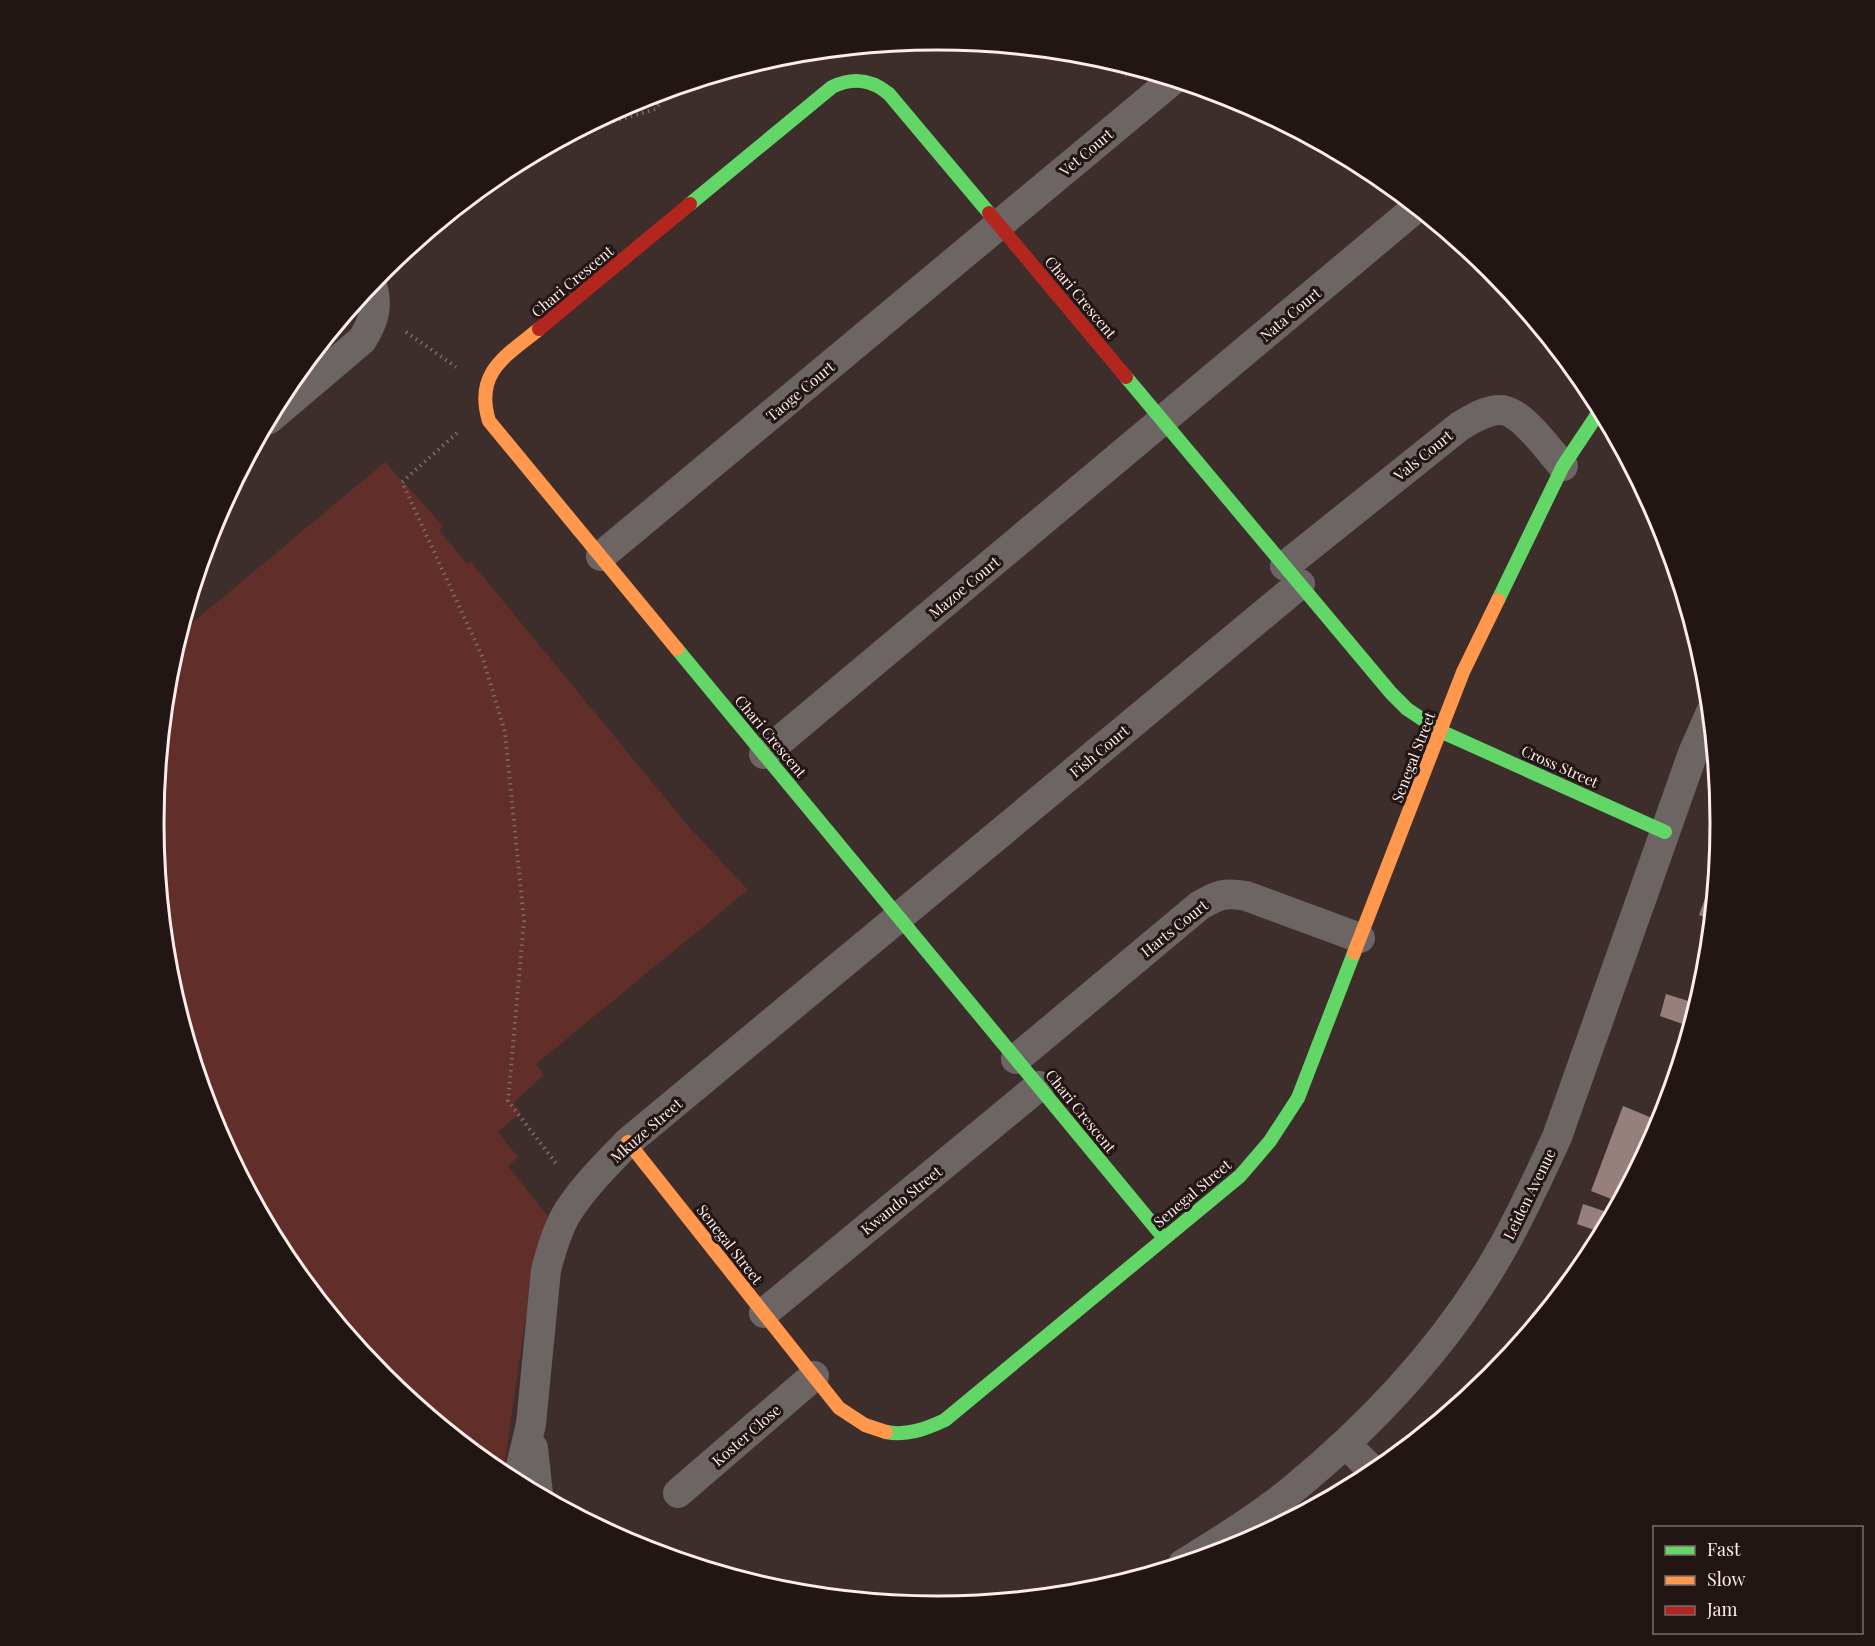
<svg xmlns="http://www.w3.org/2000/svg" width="1875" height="1646" viewBox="0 0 1875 1646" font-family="'Playfair Display',serif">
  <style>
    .green { fill: #612e29 }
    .building { fill: #967f7c }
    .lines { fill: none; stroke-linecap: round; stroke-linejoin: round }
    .path { stroke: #746d6b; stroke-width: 4; stroke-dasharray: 1.5 4.5; stroke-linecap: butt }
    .street { stroke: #6d6563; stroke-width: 30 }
    .fast { stroke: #63d668; stroke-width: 14 }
    .slow { stroke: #ff974d; stroke-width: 14 }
    .jam { stroke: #b3261e; stroke-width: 14 }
    .labels { text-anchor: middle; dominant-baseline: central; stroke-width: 6; stroke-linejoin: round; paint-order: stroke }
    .street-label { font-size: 15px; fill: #fdece9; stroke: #221614 }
    .rim { fill: none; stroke: #fdece9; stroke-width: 3 }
  </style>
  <rect width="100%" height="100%" fill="#3d2e2c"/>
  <!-- green -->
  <path class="green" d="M 385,462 L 443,526 L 439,530 L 467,564 L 471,562 L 689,827 L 748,890 L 536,1064 L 544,1075 L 513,1103 L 521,1112 L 498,1132 L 518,1157 L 508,1166 L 548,1216 L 531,1281 L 503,1475 L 383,1377 L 285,1258 L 213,1123 L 169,976 L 154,823 L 169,670 L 179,634 Z"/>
  <!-- building -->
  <g class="building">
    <path d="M 1707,893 L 1714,896 L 1712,920 L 1699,915 Z"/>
    <path d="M 1666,994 L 1698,1004 L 1691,1027 L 1660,1016 Z"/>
    <path d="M 1623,1106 L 1662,1122 L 1619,1202 L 1591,1191 Z"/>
    <path d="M 1583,1204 L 1613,1214 L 1603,1233 L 1577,1224 Z"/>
  </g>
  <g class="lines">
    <!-- path -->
    <g class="path">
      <path d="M 1115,61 L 1126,76"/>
      <path d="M 573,133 L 656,109 L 667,90"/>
      <path d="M 406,332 L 456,367"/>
      <path d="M 457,433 L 402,482 L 482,656 L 505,732 L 524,921 L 508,1101 L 558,1166"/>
    </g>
    <!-- street -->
    <g class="street">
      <path d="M 269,419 L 362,340 C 374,321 379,305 371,283"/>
      <path d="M 601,556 L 1174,79"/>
      <path d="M 1285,566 L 1460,426 C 1472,419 1486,410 1500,410 C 1522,410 1548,450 1563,466"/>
      <path d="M 764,754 L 1417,207"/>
      <path d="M 1016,1059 L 1199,906 C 1217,895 1225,892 1246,896 L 1360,938"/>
      <path d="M 764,1313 L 1039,1086"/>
      <path d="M 1346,1444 L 1375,1473"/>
      <path d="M 533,1448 L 538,1494"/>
      <path d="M 517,1483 L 531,1424 L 546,1270 C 551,1251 557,1230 567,1213 C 584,1186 606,1165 628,1142 L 1300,584"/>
      <path d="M 678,1493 L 814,1376"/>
      <path d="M 1183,1564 C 1220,1541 1258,1518 1292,1490 C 1375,1422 1450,1341 1503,1247 C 1523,1211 1540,1174 1557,1137 L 1693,753 L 1711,712"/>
    </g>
    <!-- fast -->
    <g class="fast">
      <path d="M 690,204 L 832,87 C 853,77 871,79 889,94 L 989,213"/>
      <path d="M 1126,377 L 1391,693 L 1407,709 L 1440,731 L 1665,832"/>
      <path d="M 1498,600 L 1563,466 L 1601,409"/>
      <path d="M 677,649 L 1164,1238"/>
      <path d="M 886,1432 C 907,1436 926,1429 945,1420 L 1240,1176 L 1270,1141 L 1298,1098 L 1354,953"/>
    </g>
    <!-- slow -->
    <g class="slow">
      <path d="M 539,329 C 506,356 474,372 489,421 L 677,649"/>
      <path d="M 1354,953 L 1463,672 L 1498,600"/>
      <path d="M 628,1142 L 839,1408 L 865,1425 L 886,1432"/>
    </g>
    <!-- jam -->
    <g class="jam">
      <path d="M 989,213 L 1126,377"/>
      <path d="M 539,329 L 690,204"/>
    </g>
  </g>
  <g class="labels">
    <!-- street labels -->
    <g class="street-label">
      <text transform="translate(1086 152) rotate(-40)">Vet Court</text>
      <text transform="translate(572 281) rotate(-40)">Chari Crescent</text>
      <text transform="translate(1081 297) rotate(50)">Chari Crescent</text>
      <text transform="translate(1290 314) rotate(-40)">Nata Court</text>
      <text transform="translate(800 391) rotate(-40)">Taoge Court</text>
      <text transform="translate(1423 455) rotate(-39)">Vals Court</text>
      <text transform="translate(964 587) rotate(-40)">Mazoe Court</text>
      <text transform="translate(771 736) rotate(50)">Chari Crescent</text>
      <text transform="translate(1099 751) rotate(-40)">Fish Court</text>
      <text transform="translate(1413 757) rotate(-69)">Senegal Street</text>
      <text transform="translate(1560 766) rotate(24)">Cross Street</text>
      <text transform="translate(1174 928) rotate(-39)">Harts Court</text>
      <text transform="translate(1081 1111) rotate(51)">Chari Crescent</text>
      <text transform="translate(646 1130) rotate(-41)">Mkuze Street</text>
      <text transform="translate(1192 1193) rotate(-40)">Senegal Street</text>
      <text transform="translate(1529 1194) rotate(-64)">Leiden Avenue</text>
      <text transform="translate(901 1200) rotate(-39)">Kwando Street</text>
      <text transform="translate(730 1244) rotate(52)">Senegal Street</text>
      <text transform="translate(746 1435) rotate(-41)">Koster Close</text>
    </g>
  </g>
  <!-- crop -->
  <path d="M0 0H1875V1646H0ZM164 823a773 773 0 1 1 1546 0a773 773 0 1 1-1546 0Z" fill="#221614" fill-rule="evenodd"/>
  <path class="rim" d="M164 823a773 773 0 1 1 1546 0a773 773 0 1 1-1546 0Z"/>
  <!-- legend -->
  <rect x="1653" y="1526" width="210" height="108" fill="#221614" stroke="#7a6c69" stroke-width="1.5"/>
  <rect x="1665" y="1546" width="30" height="9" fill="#63d668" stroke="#7a6c69" stroke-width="1.5"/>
  <text x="1707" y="1556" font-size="18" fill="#fdece9">Fast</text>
  <rect x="1665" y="1576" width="30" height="9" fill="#ff974d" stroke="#7a6c69" stroke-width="1.5"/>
  <text x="1707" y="1586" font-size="18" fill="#fdece9">Slow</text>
  <rect x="1665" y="1606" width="30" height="9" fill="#b3261e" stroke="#7a6c69" stroke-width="1.5"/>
  <text x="1707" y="1616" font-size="18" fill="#fdece9">Jam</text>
</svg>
